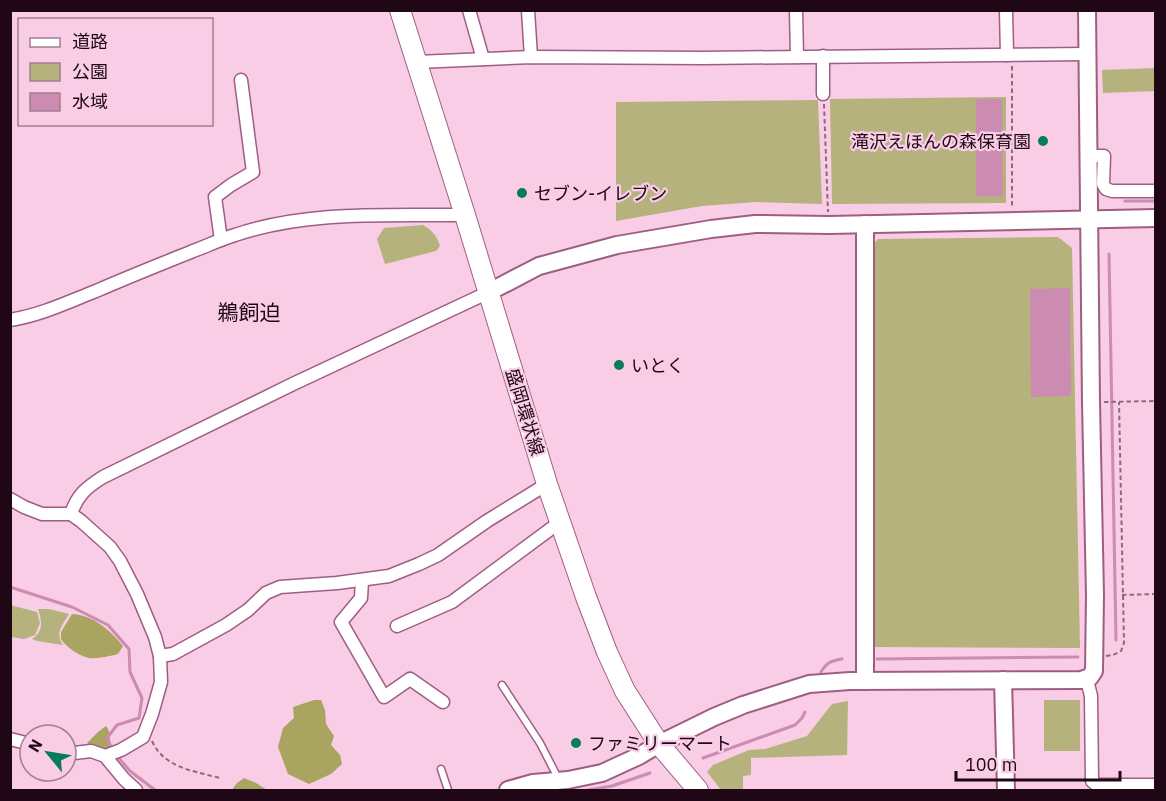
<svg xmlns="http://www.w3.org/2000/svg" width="1166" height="801" viewBox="0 0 1166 801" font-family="'IBM Plex Sans','Noto Sans JP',sans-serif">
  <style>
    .green { fill: #b5b27d }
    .forest { fill: #a9a45f }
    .water { fill: #cc8bb0 }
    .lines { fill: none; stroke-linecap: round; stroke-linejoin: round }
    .stream { stroke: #cc8bb0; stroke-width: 3 }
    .service-casing { stroke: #9e5e83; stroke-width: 9 }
    .minor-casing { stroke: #9e5e83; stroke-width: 15 }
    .tertiary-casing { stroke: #9e5e83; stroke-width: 20 }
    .primary-casing { stroke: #9e5e83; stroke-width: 22 }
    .path { stroke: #8c6a7d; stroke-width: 2; stroke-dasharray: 4.5 3; stroke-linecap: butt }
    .service { stroke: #fff; stroke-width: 6 }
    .minor { stroke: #fff; stroke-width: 12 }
    .tertiary { stroke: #fff; stroke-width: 16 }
    .primary { stroke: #fff; stroke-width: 20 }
    .poi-dot { fill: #077c59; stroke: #f9cde5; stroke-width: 2 }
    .labels { text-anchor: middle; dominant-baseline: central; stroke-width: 4.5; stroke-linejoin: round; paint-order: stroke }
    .poi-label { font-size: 18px; fill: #1f0716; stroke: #f9cde5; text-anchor: start }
    .street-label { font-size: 18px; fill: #1f0716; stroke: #f9cde5 }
    .quarter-label { font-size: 21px; fill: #1f0716; stroke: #f9cde5 }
  </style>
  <rect width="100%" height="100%" fill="#f9cde5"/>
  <!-- green -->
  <g class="green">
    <path d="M 1155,68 L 1155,91 L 1103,93 L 1102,70 Z"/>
    <path d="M 1006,97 L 1006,203 L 832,204 L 830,99 Z"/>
    <path d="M 818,100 L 822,204 L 756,202 L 702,206 L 616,221 L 616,102 Z"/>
    <path d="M 423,225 C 432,230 437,236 440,246 L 436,251 L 385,264 L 377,239 L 384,228 Z"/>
    <path d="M 1058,237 L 1072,248 L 1080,648 L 873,647 L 872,246 L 878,239 Z"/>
    <path d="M 10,605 L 37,612 L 40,623 L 35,635 L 24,639 L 11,637 Z"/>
    <path d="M 38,609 L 49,609 L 69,614 C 62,626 55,632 63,645 L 37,641 L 32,639 C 44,631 42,621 38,609 Z"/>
    <rect x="1044" y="700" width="36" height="51"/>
    <path d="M 848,701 L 847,755 L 751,758 L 751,775 L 743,776 L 743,790 L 721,790 L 707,772 L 713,765 L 749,750 L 765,749 L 807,736 L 832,704 Z"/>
  </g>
  <!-- forest -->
  <g class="forest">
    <path d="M 72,614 C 93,615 110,630 123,646 L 118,654 C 110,656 98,659 89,658 C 79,656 66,647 61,639 L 61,632 Z"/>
    <path d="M 314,700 L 321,700 L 325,710 L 326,724 L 334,736 L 331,745 L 340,755 L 342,764 L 331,774 L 309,784 L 288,774 L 278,747 L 283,728 L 294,718 L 293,707 Z"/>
    <path d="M 106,726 C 112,734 110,741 108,751 L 94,747 L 87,743 L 98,732 Z"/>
    <path d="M 244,778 L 256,783 L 267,790 L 232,790 L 236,784 Z"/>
  </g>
  <!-- water -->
  <g class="water">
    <path d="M 976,99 L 1002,99 L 1003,196 L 976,196 Z"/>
    <path d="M 1070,288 L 1071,396 L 1031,397 L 1030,289 Z"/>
  </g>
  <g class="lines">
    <!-- stream -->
    <g class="stream">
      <path d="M 1125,201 L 1156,201"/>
      <path d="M 1109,254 L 1116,640"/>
      <path d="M 10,587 L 72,607 L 108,625 L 129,649 L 130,672 L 142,698 L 139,718 L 117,725 L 107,738 L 113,751"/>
      <path d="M 877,659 L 1078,657"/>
      <path d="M 821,672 C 827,662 831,661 842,659"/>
      <path d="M 117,756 L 130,771 L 155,790"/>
      <path d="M 703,758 L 795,725 L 802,718 L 805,712"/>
      <path d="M 588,790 L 612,786 L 650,773"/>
    </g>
    <!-- service casing -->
    <g class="service-casing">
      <g id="service">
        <path d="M 502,685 L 540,743 L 559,780"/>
        <path d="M 441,769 L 448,790"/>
      </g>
    </g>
    <!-- minor casing -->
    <g class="minor-casing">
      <g id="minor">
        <path d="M 469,10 L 483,59"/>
        <path d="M 528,10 L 531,57"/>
        <path d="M 796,10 L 797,57"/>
        <path d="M 1006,10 L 1007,55"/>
        <path d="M 823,56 L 823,94"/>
        <path d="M 417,62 L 531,57 L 704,58 L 1087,54"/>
        <path d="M 1089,156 L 1104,156 L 1103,184 L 1106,189 L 1112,191 L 1156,191"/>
        <path d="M 221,240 L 215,197 L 231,185 L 253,172 L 241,80"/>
        <path d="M 10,320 C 41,315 68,302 96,291 C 128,277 161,264 193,251 C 207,246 221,239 235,235 C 309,210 389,216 465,215"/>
        <path d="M 10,499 L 24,507 L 42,514 L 71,514 L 81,521 L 110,547 L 120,561 L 137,594 L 155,637 L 160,656 L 161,682 L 152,714 L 143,737 L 121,750 L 105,756"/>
        <path d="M 71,514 C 77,495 87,487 103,477 L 293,384 L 489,292"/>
        <path d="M 362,580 L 361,598 L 341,622 L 384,697 L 410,679 L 443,702"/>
        <path d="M 397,626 L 452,602 L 560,522"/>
        <path d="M 160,656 L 173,654 L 226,625 L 248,610 L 266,593 L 280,587 L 337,583 L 389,576 L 419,564 L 438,555 L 487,521 L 547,484"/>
        <path d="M 1081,680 L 1088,684 L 1091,696 L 1092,781 L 1097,785 L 1156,785"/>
        <path d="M 10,739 L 30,744"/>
        <path d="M 66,754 L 91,751 L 105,756 L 124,779 L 136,790"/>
      </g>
    </g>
    <!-- tertiary casing -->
    <g class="tertiary-casing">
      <g id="tertiary">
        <path d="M 489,292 L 539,266 L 617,245 L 711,229 L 755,224 L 829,225 L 1156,218"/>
        <path d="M 1003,680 L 1006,790"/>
        <path d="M 865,681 L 865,224"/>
        <path d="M 508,790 L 533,783 L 568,780 L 602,773 L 639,756 L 659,744 L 714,717 L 743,705 L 809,684 L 850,681 L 1081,680 L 1090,677 L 1094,671 L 1095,595 L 1091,402 L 1087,10"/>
      </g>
    </g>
    <!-- primary casing -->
    <g class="primary-casing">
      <path id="primary" d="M 400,10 L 465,215 L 547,484 L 586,597 L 607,652 L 625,691 L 659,744 L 698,790"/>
    </g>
    <!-- path -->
    <g class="path">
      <path d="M 1012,66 L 1012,208"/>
      <path d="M 824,104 L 828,212"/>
      <path d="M 1104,402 L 1156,401"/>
      <path d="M 1122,595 L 1156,594"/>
      <path d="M 1106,656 L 1113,655 L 1121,651 L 1124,643 L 1119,402"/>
      <path d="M 152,741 C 164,768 194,771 220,778"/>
    </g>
    <!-- service -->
    <use href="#service" class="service"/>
    <!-- minor -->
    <use href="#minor" class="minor"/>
    <!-- tertiary -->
    <use href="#tertiary" class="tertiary"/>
    <!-- primary -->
    <use href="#primary" class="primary"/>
  </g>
  <!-- markers -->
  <g class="poi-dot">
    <circle cx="1043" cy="141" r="6"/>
    <circle cx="522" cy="193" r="6"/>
    <circle cx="619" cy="365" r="6"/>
    <circle cx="576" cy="743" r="6"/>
  </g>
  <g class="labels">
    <!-- poi labels -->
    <g class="poi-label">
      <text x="1031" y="141" text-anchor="end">滝沢えほんの森保育園</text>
      <text x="534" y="193">セブン-イレブン</text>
      <text x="631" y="365">いとく</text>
      <text x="588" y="743">ファミリーマート</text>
    </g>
    <!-- street labels -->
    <g class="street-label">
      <text transform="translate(525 412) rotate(73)">盛岡環状線</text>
    </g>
    <!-- quarter labels -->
    <g class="quarter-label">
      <text x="249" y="312">鵜飼迫</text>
    </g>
  </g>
  <!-- border -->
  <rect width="1166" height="801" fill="none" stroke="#1f0716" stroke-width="24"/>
  <!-- legend -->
  <rect x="18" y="18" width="195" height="108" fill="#f9cde5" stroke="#a27e92" stroke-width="1.5"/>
  <rect x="30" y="38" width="30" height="9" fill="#ffffff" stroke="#a27e92" stroke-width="1.5"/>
  <text x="72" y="48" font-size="18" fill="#1f0716">道路</text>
  <rect x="30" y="63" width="30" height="18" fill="#b5b27d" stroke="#a27e92" stroke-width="1.5"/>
  <text x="72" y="78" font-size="18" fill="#1f0716">公園</text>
  <rect x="30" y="93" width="30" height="18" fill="#cc8bb0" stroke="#a27e92" stroke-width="1.5"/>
  <text x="72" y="108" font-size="18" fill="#1f0716">水域</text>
  <!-- north arrow -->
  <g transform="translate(48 753) rotate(300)"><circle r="28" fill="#f9cde5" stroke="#a27e92" stroke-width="1.5"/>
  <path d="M0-4.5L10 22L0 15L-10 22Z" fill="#077c59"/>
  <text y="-9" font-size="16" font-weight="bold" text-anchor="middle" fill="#1f0716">N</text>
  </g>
  <!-- scale -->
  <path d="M956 771v9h164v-9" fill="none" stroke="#1f0716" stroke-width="3"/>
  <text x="965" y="771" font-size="18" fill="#1f0716" stroke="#f9cde5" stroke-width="4.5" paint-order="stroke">100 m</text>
</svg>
